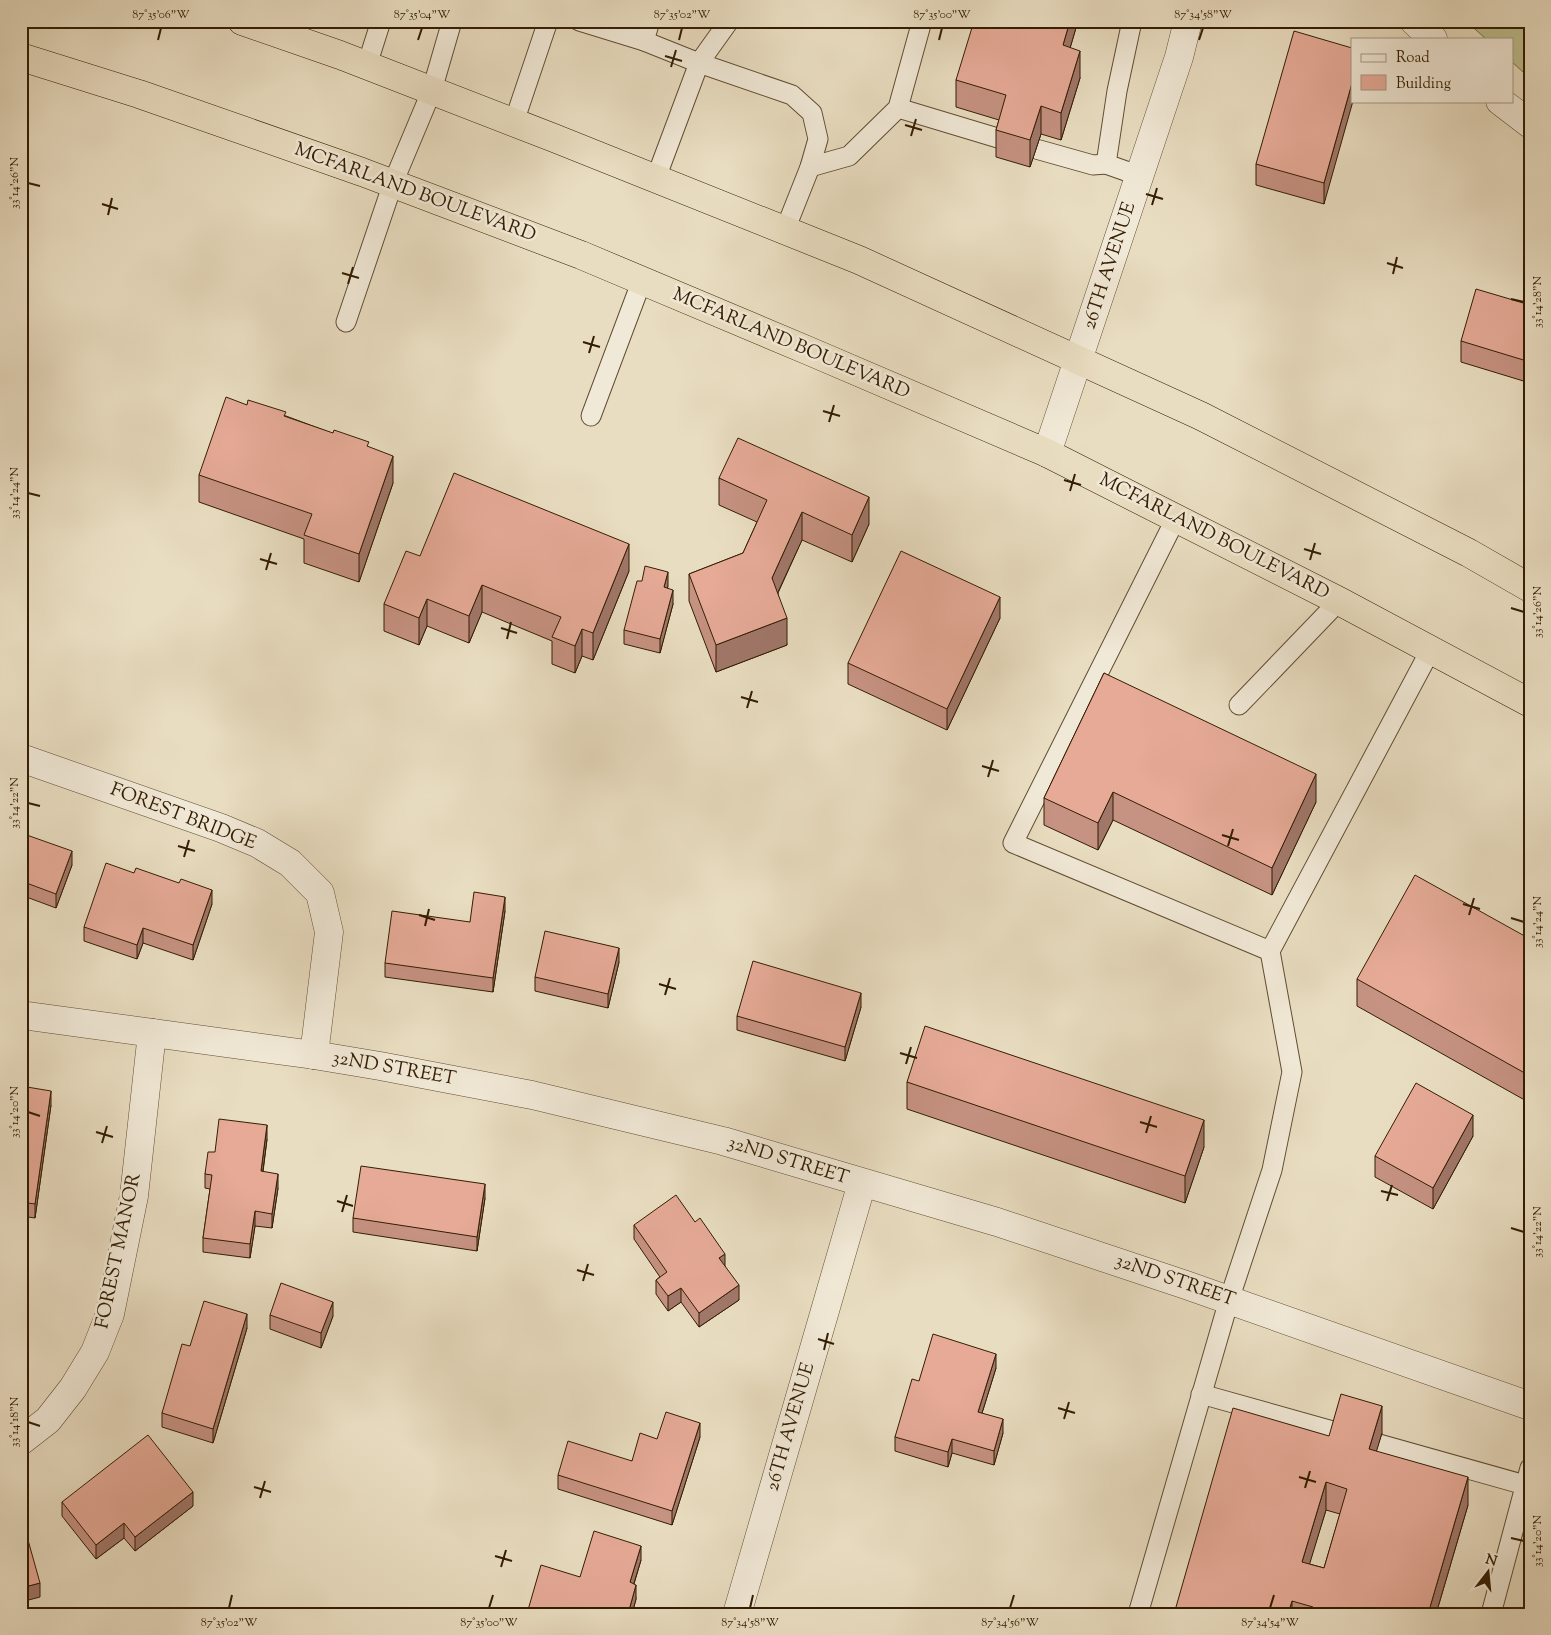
<svg xmlns="http://www.w3.org/2000/svg" width="1551" height="1635" viewBox="0 0 1551 1635" font-family="'Sorts Mill Goudy',serif">
  <style>
    .green { fill: #bebf8e; stroke: #786e48 }
    .lines { fill: none; stroke-linecap: round; stroke-linejoin: round }
    .lane-casing { stroke: #604d32; stroke-width: 21 }
    .street-casing { stroke: #604d32; stroke-width: 29 }
    .highway-casing { stroke: #331d02; stroke-width: 29 }
    .lane { stroke: #f1e9d7; stroke-width: 19 }
    .street { stroke: #f1e9d7; stroke-width: 28 }
    .highway { stroke: #e9ddc1; stroke-width: 28 }
    .wall { fill: #c69282; stroke: #331d02; fill-rule: evenodd }
    .shaded-wall { fill: #a1776a; stroke: #331d02 }
    .building { fill: #e6aa97; stroke: #331d02; fill-rule: evenodd }
    .ticks { fill: none; stroke: #331d02; stroke-width: 2 }
    .labels { text-anchor: middle; dominant-baseline: central; stroke-width: 5; stroke-linejoin: round; paint-order: stroke }
    .street-label { font-size: 19px; fill: #331d02; stroke: #f1e9d7 }
    .neatline { fill: none; stroke: #331d02; stroke-width: 2 }
    .ticks-label { font-size: 12px; text-anchor: middle; fill: #331d02 }
  </style>
  <rect width="100%" height="100%" fill="#e9ddc1"/>
  <filter id="stains"><feTurbulence type="fractalNoise" baseFrequency=".004" numOctaves="4"/><feColorMatrix values="0 0 0 0 .2 0 0 0 0 .09 0 0 0 0 .02 0 0 0 .5 -.17"/></filter>
  <radialGradient id="worn" r=".72"><stop offset=".6" stop-color="#630" stop-opacity="0"/><stop offset="1" stop-color="#630" stop-opacity=".3"/></radialGradient>
  <!-- green -->
  <path class="green" d="M 1466,21 L 1530,21 L 1530,65 L 1523,72 L 1512,62 L 1512,39 L 1486,39 Z"/>
  <g class="lines">
    <!-- lane casing -->
    <g class="lane-casing">
      <g id="lane">
        <path d="M 579,21 L 644,41 L 699,63 L 792,95 L 812,113 L 818,139 L 810,167 L 785,230"/>
        <path d="M 1132,21 L 1117,91 L 1106,164 L 1140,176"/>
        <path d="M 644,41 L 650,21"/>
        <path d="M 367,65 L 381,21"/>
        <path d="M 898,108 L 1001,139"/>
        <path d="M 514,122 L 548,21"/>
        <path d="M 1036,149 L 1093,165 L 1106,164"/>
        <path d="M 810,167 L 849,156 L 898,108 L 922,21"/>
        <path d="M 656,178 L 699,63 L 729,21"/>
        <path d="M 346,322 L 393,183 L 432,90 L 452,21"/>
        <path d="M 591,416 L 642,280"/>
        <path d="M 1176,518 L 1013,843 L 1270,951 L 1431,649"/>
        <path d="M 1239,705 L 1339,601"/>
        <path d="M 1201,1394 L 1525,1485"/>
        <path d="M 1138,1614 L 1229,1300 L 1272,1170 L 1292,1072 L 1270,951"/>
        <path d="M 1491,1614 L 1530,1468"/>
      </g>
    </g>
    <!-- street casing -->
    <g class="street-casing">
      <g id="street">
        <path d="M 1414,21 L 1433,39"/>
        <path d="M 1500,101 L 1530,124"/>
        <path d="M 1047,453 L 1179,57 L 1188,21"/>
        <path d="M 21,758 L 221,828 L 257,843 L 290,863 L 320,893 L 329,932 L 314,1055"/>
        <path d="M 21,1015 L 314,1055 L 380,1066 L 532,1095 L 723,1141 L 997,1222 L 1186,1285 L 1530,1406"/>
        <path d="M 21,1441 L 48,1420 L 73,1388 L 95,1352 L 110,1314 L 134,1196 L 152,1033"/>
        <path d="M 737,1614 L 862,1183"/>
      </g>
    </g>
    <!-- highway casing -->
    <g class="highway-casing">
      <g id="highway">
        <path d="M 242,21 L 340,55 L 554,138 L 859,260 L 1201,416 L 1469,553 L 1530,588"/>
        <path d="M 21,57 L 139,94 L 362,172 L 581,255 L 809,351 L 1047,453 L 1339,601 L 1530,703"/>
      </g>
    </g>
    <!-- lane -->
    <use href="#lane" class="lane"/>
    <!-- street -->
    <use href="#street" class="street"/>
    <!-- highway -->
    <use href="#highway" class="highway"/>
  </g>
  <!-- wall -->
  <g class="wall">
    <path d="M 999,21 L 1078,21 L 1070,48 L 1080,78 L 1061,140 L 1041,134 L 1030,167 L 996,157 L 996,130 L 999,120 L 956,107 L 956,80 L 998,26 Z"/>
    <path d="M 1352,48 L 1324,204 L 1256,185 L 1256,164 Z"/>
    <path d="M 1530,305 L 1530,383 L 1461,362 L 1461,341 Z"/>
    <path d="M 247,405 L 286,416 L 369,447 L 393,483 L 359,582 L 304,563 L 304,539 L 199,502 L 199,475 Z"/>
    <path d="M 719,478 L 869,524 L 852,562 L 802,540 L 778,593 L 787,645 L 716,672 L 689,601 L 689,574 L 743,553 L 757,522 L 719,505 Z"/>
    <path d="M 420,556 L 629,571 L 593,660 L 582,656 L 575,673 L 552,664 L 552,641 L 482,612 L 469,643 L 427,626 L 419,645 L 384,631 L 384,604 Z"/>
    <path d="M 668,586 L 667,588 L 673,604 L 660,653 L 624,644 L 624,630 Z"/>
    <path d="M 1000,618 L 947,730 L 848,684 L 848,663 Z"/>
    <path d="M 1104,673 L 1316,802 L 1272,895 L 1113,820 L 1098,850 L 1044,825 L 1044,798 Z"/>
    <path d="M 21,833 L 72,865 L 56,908 L 21,895 Z"/>
    <path d="M 212,904 L 193,960 L 143,943 L 137,959 L 84,941 L 84,927 Z"/>
    <path d="M 505,911 L 493,992 L 385,977 L 385,963 L 470,922 Z"/>
    <path d="M 1530,939 L 1530,1103 L 1357,1006 L 1357,979 Z"/>
    <path d="M 619,962 L 608,1008 L 535,991 L 535,977 Z"/>
    <path d="M 861,1007 L 845,1061 L 737,1030 L 737,1016 Z"/>
    <path d="M 907,1082 L 1204,1147 L 1185,1203 L 907,1109 Z"/>
    <path d="M 21,1086 L 51,1105 L 35,1218 L 21,1216 Z"/>
    <path d="M 1473,1136 L 1433,1209 L 1375,1177 L 1375,1156 Z"/>
    <path d="M 267,1139 L 263,1172 L 278,1188 L 272,1228 L 255,1226 L 250,1258 L 203,1252 L 203,1238 L 210,1189 L 205,1188 L 205,1174 L 215,1152 Z"/>
    <path d="M 485,1198 L 477,1251 L 353,1232 L 353,1218 Z"/>
    <path d="M 634,1225 L 725,1266 L 739,1300 L 699,1327 L 681,1302 L 668,1311 L 656,1294 L 656,1280 L 660,1277 L 634,1239 Z"/>
    <path d="M 270,1315 L 333,1316 L 321,1348 L 270,1329 Z"/>
    <path d="M 247,1328 L 213,1443 L 162,1427 L 162,1413 L 190,1346 Z"/>
    <path d="M 996,1368 L 982,1413 L 1003,1433 L 994,1465 L 952,1453 L 948,1467 L 895,1451 L 895,1437 L 919,1381 Z"/>
    <path d="M 1382,1433 L 1376,1451 L 1468,1505 L 1436,1614 L 1174,1614 L 1329,1436 ZM 1326,1510 L 1340,1514 L 1324,1568 L 1309,1564 Z"/>
    <path d="M 700,1437 L 672,1525 L 558,1489 L 558,1475 L 632,1461 L 657,1439 Z"/>
    <path d="M 62,1502 L 193,1506 L 135,1551 L 124,1538 L 96,1559 L 62,1516 Z"/>
    <path d="M 641,1560 L 634,1584 L 636,1599 L 632,1614 L 528,1614 L 528,1610 L 580,1577 Z"/>
  </g>
  <!-- shaded-wall -->
  <g class="shaded-wall">
    <path d="M 1070,21 L 1078,21 L 1063,72 L 1063,45 Z"/>
    <path d="M 1080,51 L 1080,78 L 1061,140 L 1061,113 Z"/>
    <path d="M 1352,83 L 1352,101 L 1353,101 L 1324,204 L 1324,183 Z"/>
    <path d="M 1041,106 L 1041,134 L 1030,167 L 1030,140 Z"/>
    <path d="M 393,456 L 393,483 L 359,582 L 359,554 Z"/>
    <path d="M 869,497 L 869,524 L 852,562 L 852,535 Z"/>
    <path d="M 802,512 L 802,540 L 772,605 L 772,578 Z"/>
    <path d="M 629,544 L 629,571 L 593,660 L 593,633 Z"/>
    <path d="M 668,572 L 668,586 L 664,601 L 664,587 Z"/>
    <path d="M 482,585 L 482,612 L 469,643 L 469,616 Z"/>
    <path d="M 673,590 L 673,604 L 660,653 L 660,639 Z"/>
    <path d="M 1000,597 L 1000,618 L 947,730 L 947,709 Z"/>
    <path d="M 427,599 L 427,626 L 419,645 L 419,618 Z"/>
    <path d="M 787,618 L 787,645 L 716,672 L 716,645 Z"/>
    <path d="M 582,629 L 582,656 L 575,673 L 575,646 Z"/>
    <path d="M 1316,774 L 1316,802 L 1272,895 L 1272,868 Z"/>
    <path d="M 1113,792 L 1113,820 L 1098,850 L 1098,823 Z"/>
    <path d="M 72,851 L 72,865 L 56,908 L 56,894 Z"/>
    <path d="M 212,890 L 212,904 L 193,960 L 193,945 Z"/>
    <path d="M 505,897 L 505,911 L 493,992 L 493,978 Z"/>
    <path d="M 143,928 L 143,943 L 137,959 L 137,945 Z"/>
    <path d="M 619,948 L 619,962 L 608,1008 L 608,994 Z"/>
    <path d="M 861,993 L 861,1007 L 845,1061 L 845,1047 Z"/>
    <path d="M 51,1091 L 51,1105 L 35,1218 L 35,1204 Z"/>
    <path d="M 1473,1115 L 1473,1136 L 1433,1209 L 1433,1188 Z"/>
    <path d="M 1204,1120 L 1204,1147 L 1185,1203 L 1185,1176 Z"/>
    <path d="M 267,1125 L 267,1139 L 261,1185 L 261,1171 Z"/>
    <path d="M 278,1174 L 278,1188 L 272,1228 L 272,1214 Z"/>
    <path d="M 485,1184 L 485,1198 L 477,1251 L 477,1237 Z"/>
    <path d="M 255,1211 L 255,1226 L 250,1258 L 250,1244 Z"/>
    <path d="M 725,1254 L 725,1268 L 719,1258 Z"/>
    <path d="M 739,1285 L 739,1300 L 699,1327 L 699,1313 Z"/>
    <path d="M 681,1288 L 681,1302 L 668,1311 L 668,1296 Z"/>
    <path d="M 333,1302 L 333,1316 L 321,1348 L 321,1333 Z"/>
    <path d="M 247,1314 L 247,1328 L 213,1443 L 213,1429 Z"/>
    <path d="M 996,1354 L 996,1368 L 978,1426 L 978,1412 Z"/>
    <path d="M 1382,1406 L 1382,1433 L 1369,1476 L 1369,1449 Z"/>
    <path d="M 1003,1419 L 1003,1433 L 994,1465 L 994,1451 Z"/>
    <path d="M 700,1423 L 700,1437 L 672,1525 L 672,1511 Z"/>
    <path d="M 952,1439 L 952,1453 L 948,1467 L 948,1452 Z"/>
    <path d="M 1468,1477 L 1468,1505 L 1436,1614 L 1428,1614 Z"/>
    <path d="M 1326,1482 L 1326,1510 L 1302,1589 L 1302,1562 Z"/>
    <path d="M 193,1492 L 193,1506 L 135,1551 L 135,1537 Z"/>
    <path d="M 124,1523 L 124,1538 L 96,1559 L 96,1545 Z"/>
    <path d="M 641,1546 L 641,1560 L 630,1596 L 630,1582 Z"/>
    <path d="M 40,1583 L 40,1597 L 21,1602 L 21,1588 Z"/>
    <path d="M 636,1585 L 636,1599 L 632,1614 L 628,1614 Z"/>
    <path d="M 1292,1601 L 1292,1614 L 1288,1614 Z"/>
  </g>
  <!-- building -->
  <g class="building">
    <path d="M 974,21 L 982,21 L 998,26 L 999,21 L 1070,21 L 1063,45 L 1080,51 L 1061,113 L 1041,106 L 1030,140 L 996,130 L 1006,95 L 956,80 Z"/>
    <path d="M 1294,31 L 1352,48 L 1352,83 L 1324,183 L 1256,164 Z"/>
    <path d="M 1476,289 L 1530,305 L 1530,362 L 1461,341 Z"/>
    <path d="M 226,397 L 247,405 L 248,400 L 286,412 L 284,416 L 333,433 L 334,430 L 369,442 L 367,446 L 393,456 L 359,554 L 304,535 L 312,514 L 199,475 Z"/>
    <path d="M 738,438 L 869,497 L 852,535 L 802,512 L 772,578 L 787,618 L 716,645 L 689,574 L 743,553 L 767,500 L 719,478 Z"/>
    <path d="M 454,473 L 629,544 L 593,633 L 582,629 L 575,646 L 552,637 L 561,617 L 482,585 L 469,616 L 427,599 L 419,618 L 384,604 L 406,551 L 420,556 Z"/>
    <path d="M 901,551 L 1000,597 L 947,709 L 848,663 Z"/>
    <path d="M 645,566 L 668,572 L 664,587 L 673,590 L 660,639 L 624,630 L 637,581 L 642,581 Z"/>
    <path d="M 1104,673 L 1316,774 L 1272,868 L 1113,792 L 1098,823 L 1044,798 Z"/>
    <path d="M 21,833 L 72,851 L 56,894 L 21,881 Z"/>
    <path d="M 106,863 L 134,873 L 136,868 L 179,883 L 181,879 L 212,890 L 193,945 L 143,928 L 137,945 L 84,927 Z"/>
    <path d="M 1415,875 L 1530,939 L 1530,1076 L 1357,979 Z"/>
    <path d="M 474,892 L 505,897 L 493,978 L 385,963 L 392,911 L 470,922 Z"/>
    <path d="M 545,931 L 619,948 L 608,994 L 535,977 Z"/>
    <path d="M 753,961 L 861,993 L 845,1047 L 737,1016 Z"/>
    <path d="M 925,1026 L 1204,1120 L 1185,1176 L 907,1082 Z"/>
    <path d="M 1416,1083 L 1473,1115 L 1433,1188 L 1375,1156 Z"/>
    <path d="M 21,1086 L 51,1091 L 35,1204 L 21,1202 Z"/>
    <path d="M 219,1119 L 267,1125 L 261,1171 L 278,1174 L 272,1214 L 255,1211 L 250,1244 L 203,1238 L 212,1175 L 205,1174 L 208,1152 L 215,1152 Z"/>
    <path d="M 361,1166 L 485,1184 L 477,1237 L 353,1218 Z"/>
    <path d="M 676,1195 L 695,1222 L 700,1218 L 725,1254 L 719,1258 L 739,1285 L 699,1313 L 681,1288 L 668,1296 L 656,1280 L 667,1272 L 634,1225 Z"/>
    <path d="M 281,1283 L 333,1302 L 321,1333 L 270,1315 Z"/>
    <path d="M 204,1301 L 247,1314 L 213,1429 L 162,1413 L 182,1344 L 190,1346 Z"/>
    <path d="M 933,1334 L 996,1354 L 978,1412 L 1003,1419 L 994,1451 L 952,1439 L 948,1452 L 895,1437 L 912,1379 L 919,1381 Z"/>
    <path d="M 1341,1394 L 1382,1406 L 1369,1449 L 1468,1477 L 1428,1614 L 1311,1614 L 1313,1607 L 1292,1601 L 1288,1614 L 1174,1614 L 1233,1408 L 1329,1436 ZM 1326,1482 L 1347,1489 L 1324,1568 L 1302,1562 Z"/>
    <path d="M 666,1412 L 700,1423 L 672,1511 L 558,1475 L 568,1441 L 632,1461 L 640,1433 L 657,1439 Z"/>
    <path d="M 148,1435 L 193,1492 L 135,1537 L 124,1523 L 96,1545 L 62,1502 Z"/>
    <path d="M 594,1531 L 641,1546 L 630,1582 L 636,1585 L 628,1614 L 541,1614 L 528,1610 L 541,1565 L 580,1577 Z"/>
    <path d="M 28,1540 L 40,1583 L 21,1588 L 21,1541 Z"/>
  </g>
  <!-- ticks -->
  <path class="ticks" d="M 158,40 L 161,28M 418,40 L 422,28M 679,40 L 682,28M 939,40 L 942,28M 1199,40 L 1203,28M 665,56 L 682,61M 671,67 L 676,50M 905,125 L 922,130M 911,136 L 916,119M 28,183 L 40,186M 1146,194 L 1163,199M 102,204 L 118,209M 1152,205 L 1157,188M 108,215 L 112,198M 1387,263 L 1403,268M 342,273 L 359,278M 1393,274 L 1397,257M 348,284 L 353,267M 1511,299 L 1524,302M 583,342 L 600,347M 589,353 L 594,336M 823,411 L 840,416M 829,422 L 834,405M 1064,480 L 1081,485M 1070,491 L 1075,474M 28,493 L 40,496M 1304,549 L 1321,554M 260,559 L 277,564M 1310,560 L 1315,543M 266,570 L 271,553M 1511,608 L 1524,612M 501,628 L 517,633M 507,639 L 511,622M 741,697 L 758,702M 747,708 L 752,691M 982,766 L 999,771M 988,777 L 993,760M 28,803 L 40,806M 1222,835 L 1239,840M 178,846 L 195,851M 1228,846 L 1233,829M 184,857 L 189,840M 1463,904 L 1480,909M 419,915 L 435,920M 1469,915 L 1474,898M 1511,918 L 1524,922M 425,926 L 429,909M 659,984 L 676,989M 665,995 L 670,978M 900,1053 L 917,1058M 906,1064 L 911,1047M 28,1112 L 40,1116M 1140,1122 L 1157,1127M 96,1132 L 113,1137M 1146,1133 L 1151,1116M 102,1143 L 107,1126M 1381,1191 L 1398,1195M 337,1201 L 353,1206M 1387,1201 L 1392,1185M 342,1212 L 347,1195M 1511,1228 L 1524,1232M 577,1270 L 594,1275M 583,1281 L 588,1264M 818,1339 L 834,1344M 824,1350 L 828,1333M 1058,1408 L 1075,1413M 1064,1419 L 1069,1402M 28,1422 L 40,1426M 1299,1477 L 1316,1482M 254,1487 L 271,1492M 1305,1488 L 1310,1471M 260,1498 L 265,1481M 1511,1538 L 1524,1541M 495,1556 L 512,1561M 501,1567 L 506,1550M 229,1608 L 232,1595M 489,1608 L 493,1595M 750,1608 L 753,1595M 1010,1608 L 1014,1595M 1270,1608 L 1274,1595"/>
  <g class="labels">
    <!-- street labels -->
    <g class="street-label">
      <text transform="translate(415 193) rotate(20)">MCFARLAND BOULEVARD</text>
      <text transform="translate(1110 266) rotate(-72)">26TH AVENUE</text>
      <text transform="translate(791 344) rotate(23)">MCFARLAND BOULEVARD</text>
      <text transform="translate(1214 537) rotate(27)">MCFARLAND BOULEVARD</text>
      <text transform="translate(183 817) rotate(21)">FOREST BRIDGE</text>
      <text transform="translate(394 1069) rotate(10)">32ND STREET</text>
      <text transform="translate(788 1161) rotate(17)">32ND STREET</text>
      <text transform="translate(119 1251) rotate(-78)">FOREST MANOR</text>
      <text transform="translate(1175 1281) rotate(19)">32ND STREET</text>
      <text transform="translate(791 1427) rotate(-74)">26TH AVENUE</text>
    </g>
  </g>
  <!-- margin -->
  <rect width="1551" height="1635" fill="none" stroke="#e9ddc1" stroke-width="55"/>
  <!-- legend -->
  <rect x="1351" y="38" width="162" height="65" fill="#f1e9d7" stroke="#a59782"/>
  <rect x="1361" y="54" width="25" height="8" fill="#f1e9d7" stroke="#a59782"/>
  <text x="1396" y="62" font-size="15" fill="#331d02">Road</text>
  <rect x="1361" y="75" width="25" height="15" fill="#e6aa97" stroke="#a59782"/>
  <text x="1396" y="88" font-size="15" fill="#331d02">Building</text>
  <!-- north arrow -->
  <g transform="translate(1488 1572) rotate(16)" stroke="#f1e9d7" stroke-width="4" paint-order="stroke">
  <path d="M0-4L9 19L0 12L-9 19Z" fill="#331d02"/>
  <text y="-8" font-size="14" font-weight="bold" text-anchor="middle" fill="#331d02">N</text>
  </g>
  <rect x="28" y="28" width="1496" height="1580" class="neatline"/>
  <g class="ticks-label">
    <text x="161" y="18">87°35'06"W</text>
    <text x="422" y="18">87°35'04"W</text>
    <text x="682" y="18">87°35'02"W</text>
    <text x="942" y="18">87°35'00"W</text>
    <text x="1203" y="18">87°34'58"W</text>
    <text transform="translate(14 183) rotate(-90)" y="4">33°14'26"N</text>
    <text transform="translate(1537 302) rotate(-90)" y="4">33°14'28"N</text>
    <text transform="translate(14 493) rotate(-90)" y="4">33°14'24"N</text>
    <text transform="translate(1537 612) rotate(-90)" y="4">33°14'26"N</text>
    <text transform="translate(14 803) rotate(-90)" y="4">33°14'22"N</text>
    <text transform="translate(1537 922) rotate(-90)" y="4">33°14'24"N</text>
    <text transform="translate(14 1112) rotate(-90)" y="4">33°14'20"N</text>
    <text transform="translate(1537 1232) rotate(-90)" y="4">33°14'22"N</text>
    <text transform="translate(14 1422) rotate(-90)" y="4">33°14'18"N</text>
    <text transform="translate(1537 1541) rotate(-90)" y="4">33°14'20"N</text>
    <text x="229" y="1626">87°35'02"W</text>
    <text x="489" y="1626">87°35'00"W</text>
    <text x="750" y="1626">87°34'58"W</text>
    <text x="1010" y="1626">87°34'56"W</text>
    <text x="1270" y="1626">87°34'54"W</text>
  </g>
  <rect width="100%" height="100%" filter="url(#stains)"/>
  <rect width="100%" height="100%" fill="url(#worn)"/>
</svg>
